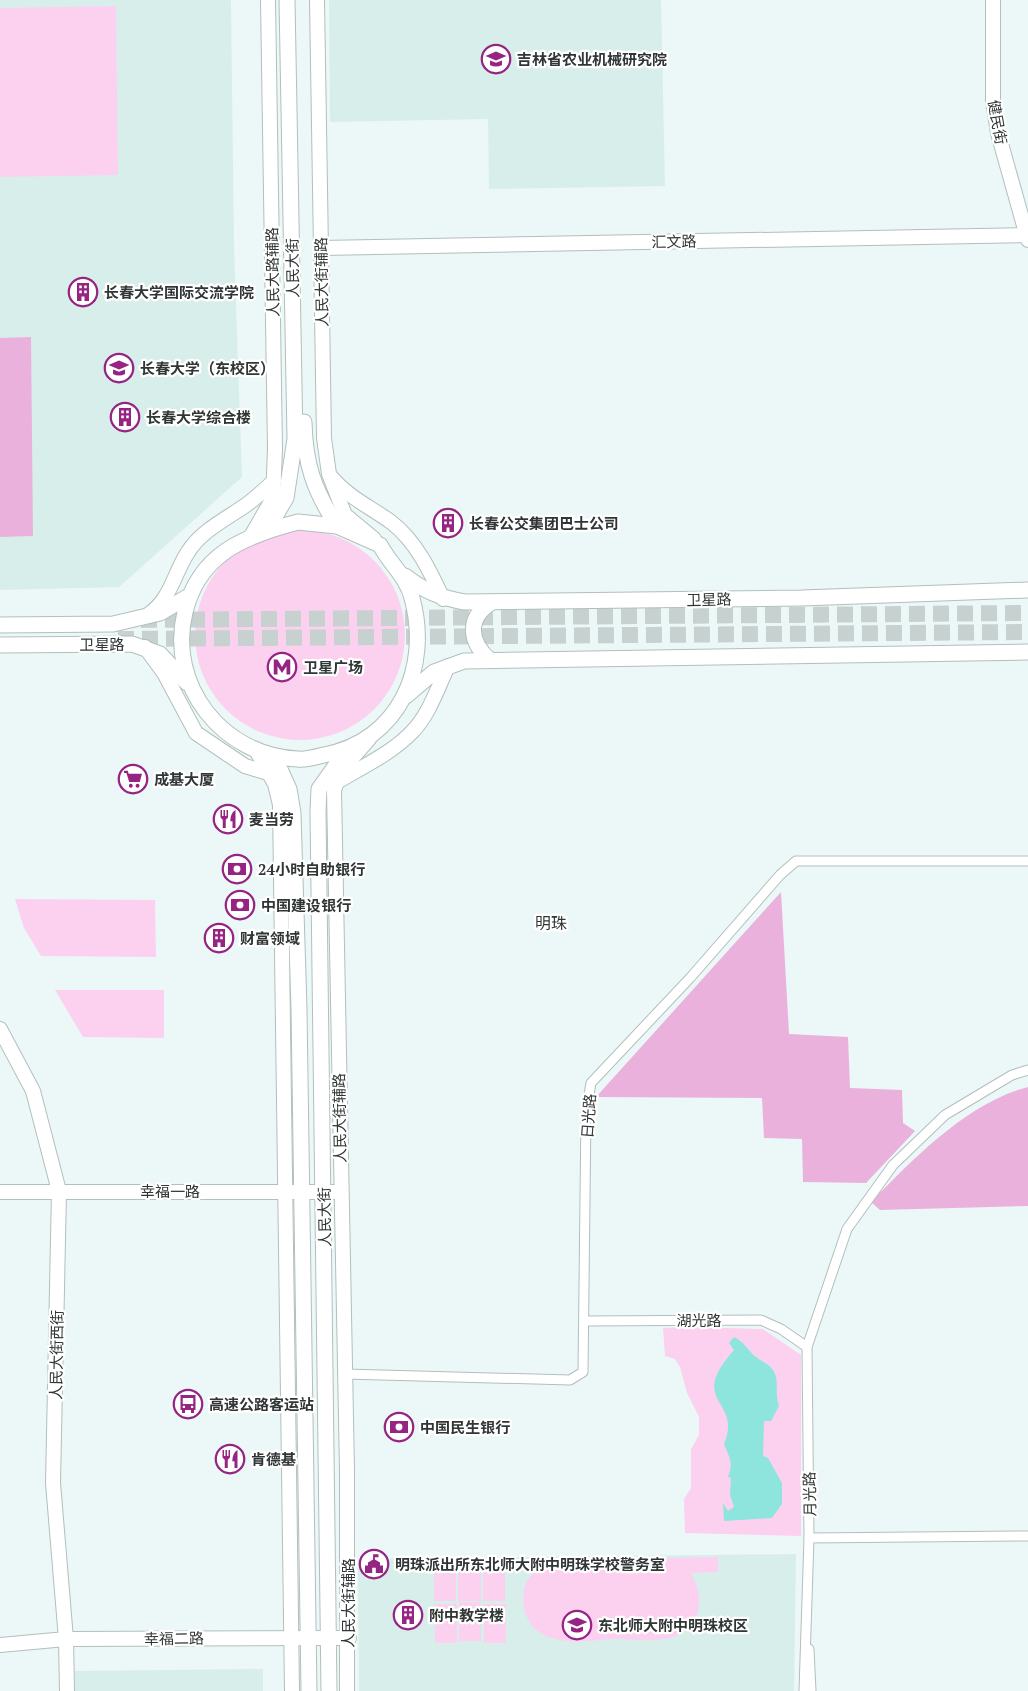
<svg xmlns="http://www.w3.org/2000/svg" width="1028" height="1691" viewBox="0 0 1028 1691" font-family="'PT Serif','Noto Sans SC',serif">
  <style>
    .built { fill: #d8eeeb }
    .green { fill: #fcd1f0 }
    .forest { fill: #eab1dc }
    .water { fill: #8de5dd }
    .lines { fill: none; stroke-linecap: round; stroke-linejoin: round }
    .highway-tunnel { stroke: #c6d1d0; stroke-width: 16; stroke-dasharray: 16 8; stroke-linecap: butt }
    .street-casing { stroke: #b2bfbd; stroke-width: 11 }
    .secondary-casing { stroke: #b2bfbd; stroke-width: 16 }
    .primary-casing { stroke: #b2bfbd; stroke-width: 17 }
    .street { stroke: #fff; stroke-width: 9 }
    .secondary { stroke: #fff; stroke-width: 14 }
    .primary { stroke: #fff; stroke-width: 15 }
    .labels { text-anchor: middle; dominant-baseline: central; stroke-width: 4.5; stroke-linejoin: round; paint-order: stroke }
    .poi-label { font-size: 15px; font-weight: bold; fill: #303635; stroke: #fff; text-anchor: start }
    .street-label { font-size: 15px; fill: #303635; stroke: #fff }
    .neighbourhood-label { font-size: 16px; fill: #303635; stroke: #fff }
  </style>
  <rect width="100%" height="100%" fill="#ebf8f7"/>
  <!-- built -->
  <g class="built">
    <path d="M 0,0 L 231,0 L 234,247 L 242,477 L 119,587 L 0,590 Z"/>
    <path d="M 329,0 L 661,0 L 665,186 L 489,189 L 488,119 L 330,122 Z"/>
    <path d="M 796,1554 L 794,1691 L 359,1691 L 358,1559 Z"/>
    <path d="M 263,1669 L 263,1691 L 75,1691 L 75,1671 Z"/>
  </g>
  <!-- green -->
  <g class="green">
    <path d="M 116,6 L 118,175 L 0,177 L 0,8 Z"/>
    <circle cx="300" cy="635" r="105"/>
    <path d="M 15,899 L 155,900 L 156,957 L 41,956 L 24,928 Z"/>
    <path d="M 55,990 L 164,990 L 164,1038 L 83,1037 Z"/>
    <path d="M 691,1327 L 763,1329 L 801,1355 L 801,1536 L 685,1533 L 684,1499 L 691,1488 L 691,1449 L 699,1435 L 699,1417 L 687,1393 L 680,1367 L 675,1359 L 665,1356 L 663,1328 Z"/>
    <path d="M 718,1557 L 718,1572 L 691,1573 C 705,1598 703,1630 669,1638 C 653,1642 632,1639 615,1639 C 592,1640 563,1646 542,1634 C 527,1626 521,1607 524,1590 C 528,1568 552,1563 570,1560 Z"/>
    <rect x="434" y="1562" width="22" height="39"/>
    <rect x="458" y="1562" width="23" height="39"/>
    <rect x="483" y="1562" width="22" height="39"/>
    <rect x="459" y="1602" width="22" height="39"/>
    <rect x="435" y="1604" width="22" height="39"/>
    <rect x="484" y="1604" width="22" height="39"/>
  </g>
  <!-- forest -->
  <g class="forest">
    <path d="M 31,337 L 33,536 L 0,537 L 0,338 Z"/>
    <path d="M 781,892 L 789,1034 L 848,1037 L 850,1088 L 902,1090 L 903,1123 L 915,1131 L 866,1183 L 803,1182 L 802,1139 L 764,1138 L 762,1098 L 596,1097 Z"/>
    <path d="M 1028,1087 L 1028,1206 L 880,1210 L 871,1202 C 913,1159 968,1102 1028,1087 Z"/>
  </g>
  <!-- water -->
  <path class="water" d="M 734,1337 C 748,1345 747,1350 756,1357 C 764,1363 773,1365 776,1377 C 778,1385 775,1394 779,1406 L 771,1421 L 764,1421 L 763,1456 L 768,1458 L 782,1483 L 782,1504 L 772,1518 L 724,1521 L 723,1503 L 728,1511 L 734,1507 L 730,1495 L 731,1478 L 728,1477 C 734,1463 729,1457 724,1444 C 743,1398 686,1404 734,1350 L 729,1343 Z"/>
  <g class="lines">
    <!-- highway-tunnel -->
    <g class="highway-tunnel">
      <path d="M 141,620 L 1028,613"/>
      <path d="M 118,639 L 1028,632"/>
    </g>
    <!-- street casing -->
    <g class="street-casing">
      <g id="street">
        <path d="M 584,1321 L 761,1320 L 781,1329 L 807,1347"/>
        <path d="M 344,1374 L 570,1380 L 583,1372 L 586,1112 L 591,1083 L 690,978 L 780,875 L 796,861 L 1028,861"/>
        <path d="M 809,1538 L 1028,1536"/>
        <path d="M 809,1649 L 811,1691"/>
        <path d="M 804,1691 L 809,1538 L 807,1347 L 847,1229 L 893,1165 L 945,1115 L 1012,1075 L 1028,1070"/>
      </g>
    </g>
    <!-- secondary casing -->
    <g class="secondary-casing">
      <g id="secondary">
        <path d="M 317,0 L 324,438 L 329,474 L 345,515 L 374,539"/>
        <path d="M 993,0 L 993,101 L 998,133 L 1028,240"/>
        <path d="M 321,248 L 1027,235"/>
        <path d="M 331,477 C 348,497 370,507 391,522 C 416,541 430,571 443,599"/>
        <path d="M 250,538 L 273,498 L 275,449 L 268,0"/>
        <path d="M 149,614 C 171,599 174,573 188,552 C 201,531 226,519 246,505 C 256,498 265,489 274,481"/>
        <path d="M 145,647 L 164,673 L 196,733 L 245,766 L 268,773"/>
        <path d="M 256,750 L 275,784 L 280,805 L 292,1691"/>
        <path d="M 337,782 C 362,767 392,753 412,732 C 429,715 438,687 448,666"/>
        <path d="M 0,1029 L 33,1091 L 59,1191 L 53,1483 L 66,1639 L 67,1691"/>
        <path d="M 0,1192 L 334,1192"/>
        <path d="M 0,1645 L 66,1639 L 349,1638"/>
        <path d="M 347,1691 L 347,1470 L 334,790 L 341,771 L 369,739"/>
      </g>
    </g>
    <!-- primary casing -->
    <g class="primary-casing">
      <g id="primary">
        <path d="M 304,422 C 305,465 314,490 337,526"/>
        <path d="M 298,522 L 337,526 L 380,545 C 390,564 407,577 412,598 C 431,668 399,741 324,755 C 316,757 306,760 298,759 C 223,756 167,686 185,612 C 199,554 244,536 298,522 Z"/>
        <path d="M 267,530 L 286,498 L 295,439 L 287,0"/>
        <path d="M 405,576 C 424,591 441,598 465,602 L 802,598 L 1028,590"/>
        <path d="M 0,625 L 113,624 L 160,613 L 189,596"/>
        <path d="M 0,645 L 132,644 L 160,654 L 187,683"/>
        <path d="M 490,660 C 469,642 466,618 492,602"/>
        <path d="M 406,696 L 434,672 L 464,661 L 1028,652"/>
        <path d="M 274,756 L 289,789 L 293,813 L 299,1009 L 309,1691"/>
        <path d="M 329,1691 L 318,811 L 319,789 L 346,751"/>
      </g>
    </g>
    <!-- street -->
    <use href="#street" class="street"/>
    <!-- secondary -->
    <use href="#secondary" class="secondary"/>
    <!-- primary -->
    <use href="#primary" class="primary"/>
  </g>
  <!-- icons -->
  <defs>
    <g id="university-ring" transform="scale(1.5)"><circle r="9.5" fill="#fff" stroke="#952483" stroke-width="1.5"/><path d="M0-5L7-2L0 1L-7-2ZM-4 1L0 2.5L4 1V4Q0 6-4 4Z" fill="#952483"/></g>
    <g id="building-ring" transform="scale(1.5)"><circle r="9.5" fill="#fff" stroke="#952483" stroke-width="1.5"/><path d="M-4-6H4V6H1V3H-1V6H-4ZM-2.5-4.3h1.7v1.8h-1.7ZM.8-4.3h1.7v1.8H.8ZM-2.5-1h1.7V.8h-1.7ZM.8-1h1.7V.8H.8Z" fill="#952483"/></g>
    <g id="metro-ring" transform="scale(1.5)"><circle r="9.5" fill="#fff" stroke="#952483" stroke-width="1.5"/><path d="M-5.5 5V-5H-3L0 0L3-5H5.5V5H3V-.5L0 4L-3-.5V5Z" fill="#952483"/></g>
    <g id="supermarket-ring" transform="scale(1.5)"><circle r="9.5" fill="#fff" stroke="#952483" stroke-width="1.5"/><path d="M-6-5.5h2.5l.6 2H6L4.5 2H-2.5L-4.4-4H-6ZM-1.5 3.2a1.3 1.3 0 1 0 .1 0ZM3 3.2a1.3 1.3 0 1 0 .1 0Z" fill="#952483"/></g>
    <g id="restaurant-ring" transform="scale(1.5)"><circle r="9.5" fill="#fff" stroke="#952483" stroke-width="1.5"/><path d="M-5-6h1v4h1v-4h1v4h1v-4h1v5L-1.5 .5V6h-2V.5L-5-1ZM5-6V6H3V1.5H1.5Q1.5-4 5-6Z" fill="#952483"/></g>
    <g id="bank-ring" transform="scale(1.5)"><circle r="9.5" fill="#fff" stroke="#952483" stroke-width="1.5"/><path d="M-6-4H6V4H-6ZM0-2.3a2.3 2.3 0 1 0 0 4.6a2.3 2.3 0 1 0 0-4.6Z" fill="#952483"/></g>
    <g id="bus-ring" transform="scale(1.5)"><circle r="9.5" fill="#fff" stroke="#952483" stroke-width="1.5"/><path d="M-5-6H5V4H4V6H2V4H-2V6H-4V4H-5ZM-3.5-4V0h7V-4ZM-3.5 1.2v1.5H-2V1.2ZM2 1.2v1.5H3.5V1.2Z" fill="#952483"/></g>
    <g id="civic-ring" transform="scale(1.5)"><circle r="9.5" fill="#fff" stroke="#952483" stroke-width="1.5"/><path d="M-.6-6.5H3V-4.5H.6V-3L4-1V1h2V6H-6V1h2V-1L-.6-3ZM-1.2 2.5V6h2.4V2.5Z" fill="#952483"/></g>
    <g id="school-ring" transform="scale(1.5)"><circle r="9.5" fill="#fff" stroke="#952483" stroke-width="1.5"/><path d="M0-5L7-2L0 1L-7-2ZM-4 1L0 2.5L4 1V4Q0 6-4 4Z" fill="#952483"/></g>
  </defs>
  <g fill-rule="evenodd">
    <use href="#university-ring" x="496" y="59"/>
    <use href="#building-ring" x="83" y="292"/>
    <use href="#university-ring" x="119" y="368"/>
    <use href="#building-ring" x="125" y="417"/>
    <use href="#building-ring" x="448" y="523"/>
    <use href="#metro-ring" x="282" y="667"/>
    <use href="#supermarket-ring" x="133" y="779"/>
    <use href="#restaurant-ring" x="228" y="819"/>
    <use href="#bank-ring" x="237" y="869"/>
    <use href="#bank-ring" x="240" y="905"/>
    <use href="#building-ring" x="219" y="938"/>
    <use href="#bus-ring" x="188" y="1404"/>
    <use href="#bank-ring" x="399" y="1427"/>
    <use href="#restaurant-ring" x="230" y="1459"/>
    <use href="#civic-ring" x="374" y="1564"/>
    <use href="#building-ring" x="408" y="1615"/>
    <use href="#school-ring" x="577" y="1625"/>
  </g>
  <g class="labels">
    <!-- poi labels -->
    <g class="poi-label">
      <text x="517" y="59">吉林省农业机械研究院</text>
      <text x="104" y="292">长春大学国际交流学院</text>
      <text x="140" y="368">长春大学（东校区）</text>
      <text x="146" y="417">长春大学综合楼</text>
      <text x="469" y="523">长春公交集团巴士公司</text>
      <text x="303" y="667">卫星广场</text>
      <text x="154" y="779">成基大厦</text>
      <text x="249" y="819">麦当劳</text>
      <text x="258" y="869">24小时自助银行</text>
      <text x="261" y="905">中国建设银行</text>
      <text x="240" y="938">财富领域</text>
      <text x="209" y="1404">高速公路客运站</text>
      <text x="420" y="1427">中国民生银行</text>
      <text x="251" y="1459">肯德基</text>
      <text x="395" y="1564">明珠派出所东北师大附中明珠学校警务室</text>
      <text x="429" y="1615">附中教学楼</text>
      <text x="598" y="1625">东北师大附中明珠校区</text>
    </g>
    <!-- street labels -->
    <g class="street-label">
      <text transform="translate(998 122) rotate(80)">健民街</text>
      <text transform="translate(674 241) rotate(-1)">汇文路</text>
      <text transform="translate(292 268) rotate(-91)">人民大街</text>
      <text transform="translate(272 272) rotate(-91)">人民大路辅路</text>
      <text transform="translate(321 282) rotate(-91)">人民大街辅路</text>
      <text transform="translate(709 599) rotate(-1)">卫星路</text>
      <text x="102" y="644">卫星路</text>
      <text transform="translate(588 1116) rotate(-86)">日光路</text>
      <text transform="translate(339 1118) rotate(-91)">人民大街辅路</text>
      <text x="170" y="1191">幸福一路</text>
      <text transform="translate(324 1217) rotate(-91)">人民大街</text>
      <text x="699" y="1320">湖光路</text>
      <text transform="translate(56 1355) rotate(-89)">人民大街西街</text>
      <text transform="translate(809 1494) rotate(-91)">月光路</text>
      <text transform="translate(348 1603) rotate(-90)">人民大街辅路</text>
      <text transform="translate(174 1638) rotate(-1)">幸福二路</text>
    </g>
    <!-- neighbourhood labels -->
    <g class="neighbourhood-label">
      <text x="551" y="923">明珠</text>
    </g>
  </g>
</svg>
